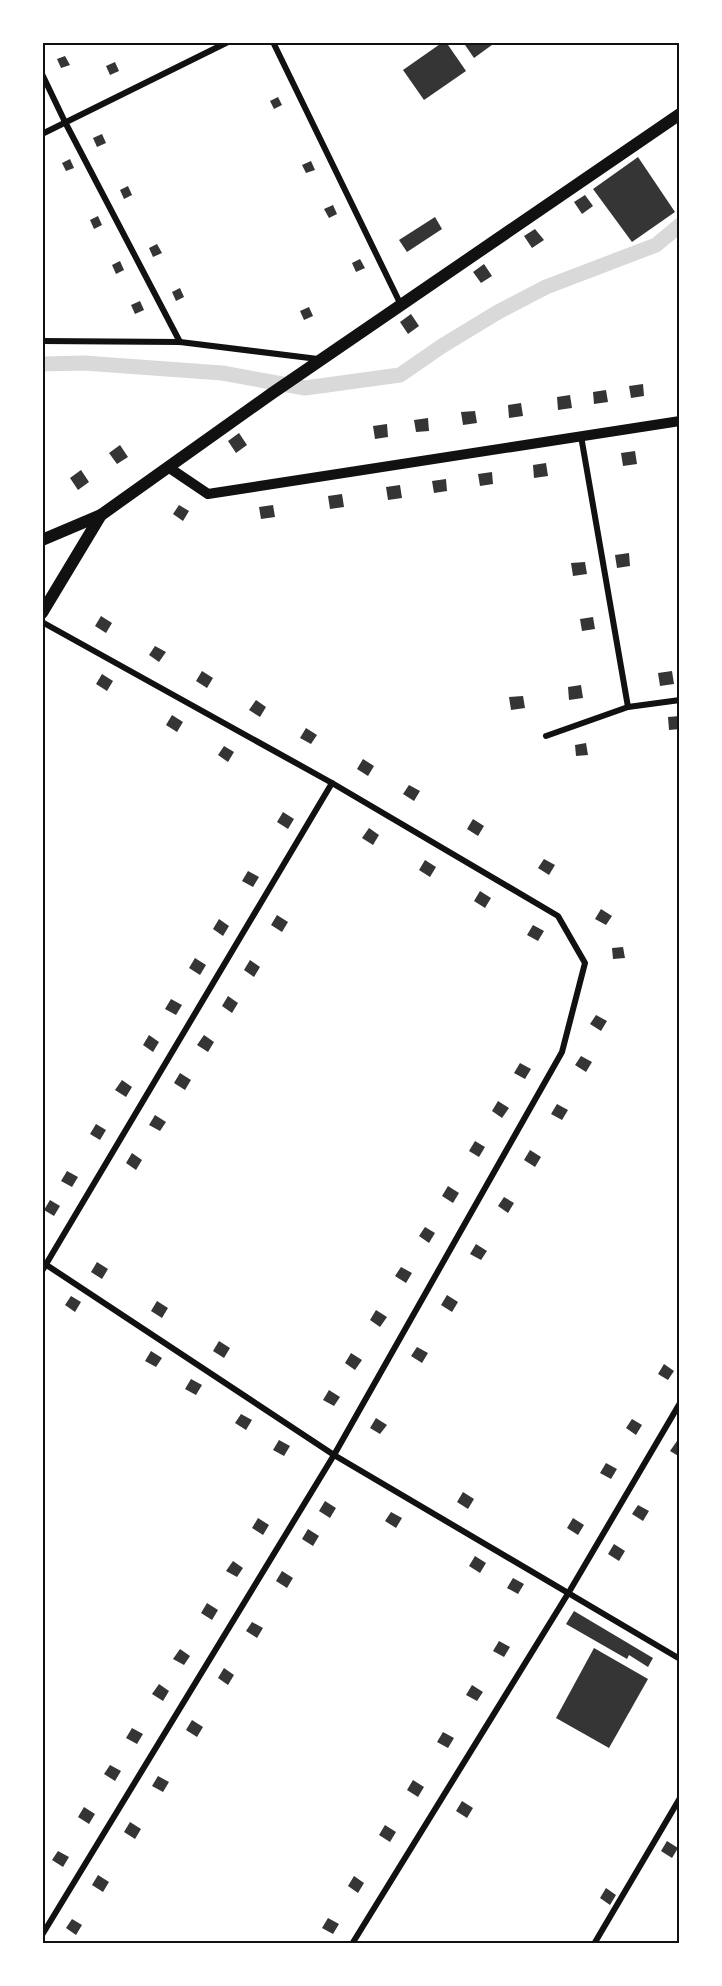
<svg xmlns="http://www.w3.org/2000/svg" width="722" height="1986" viewBox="0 0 722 1986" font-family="Overpass,sans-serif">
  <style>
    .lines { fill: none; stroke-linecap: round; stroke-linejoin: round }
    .canal { stroke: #d9d9d9; stroke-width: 15 }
    .building { fill: #353535 }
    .minor { stroke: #111; stroke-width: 6 }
    .tertiary { stroke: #111; stroke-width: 10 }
    .secondary { stroke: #111; stroke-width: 12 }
    .neatline { fill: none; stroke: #111; stroke-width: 2 }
  </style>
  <rect width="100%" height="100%" fill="#fff"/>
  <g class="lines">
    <!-- canal -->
    <path class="canal" d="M 42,364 L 84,363 L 222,373 L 305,388 L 400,375 L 442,346 L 498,312 L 546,287 L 656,245 L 680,225"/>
  </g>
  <!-- building -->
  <g class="building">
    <path d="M 443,42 L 446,42 L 466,71 L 424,100 L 403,70 Z"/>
    <path d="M 463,42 L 496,42 L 474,58 Z"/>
    <path d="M 65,56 L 70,65 L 61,68 L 57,59 Z"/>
    <path d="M 115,62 L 119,71 L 110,75 L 106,66 Z"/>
    <path d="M 278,97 L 282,105 L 274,109 L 270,101 Z"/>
    <path d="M 102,134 L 106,143 L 97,147 L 93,138 Z"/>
    <path d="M 638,157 L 675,212 L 632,242 L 593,189 Z"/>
    <path d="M 70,159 L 74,168 L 66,171 L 62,163 Z"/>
    <path d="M 311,161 L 315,170 L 306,173 L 302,165 Z"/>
    <path d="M 128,186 L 132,195 L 124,199 L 120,190 Z"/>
    <path d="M 585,195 L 593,206 L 582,214 L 574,202 Z"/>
    <path d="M 333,205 L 337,214 L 329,218 L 324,209 Z"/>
    <path d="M 98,216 L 102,225 L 94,229 L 90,220 Z"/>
    <path d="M 435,217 L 442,229 L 407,252 L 399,240 Z"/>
    <path d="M 535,229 L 544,240 L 532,248 L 524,236 Z"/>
    <path d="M 157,244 L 162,253 L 153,257 L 149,248 Z"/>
    <path d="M 360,259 L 365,268 L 356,272 L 352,263 Z"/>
    <path d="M 120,261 L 124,270 L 116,274 L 112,265 Z"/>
    <path d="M 484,264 L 492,276 L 481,283 L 473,272 Z"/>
    <path d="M 180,288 L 184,297 L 176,301 L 172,292 Z"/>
    <path d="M 140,301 L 144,310 L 135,314 L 131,305 Z"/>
    <path d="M 309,307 L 313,316 L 304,320 L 300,311 Z"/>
    <path d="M 411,314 L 419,326 L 408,334 L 400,322 Z"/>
    <path d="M 643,384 L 644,396 L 631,398 L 629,386 Z"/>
    <path d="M 606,390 L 608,402 L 594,404 L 593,392 Z"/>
    <path d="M 570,395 L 572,408 L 558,410 L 557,397 Z"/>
    <path d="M 521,403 L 523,416 L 509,418 L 508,405 Z"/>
    <path d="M 475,411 L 477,423 L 463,425 L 461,412 Z"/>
    <path d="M 428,418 L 429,431 L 416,432 L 414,420 Z"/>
    <path d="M 387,424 L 388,437 L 375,439 L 373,426 Z"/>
    <path d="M 239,433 L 247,445 L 236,453 L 228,441 Z"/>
    <path d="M 120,445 L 128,457 L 117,464 L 109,453 Z"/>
    <path d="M 635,451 L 637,464 L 623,466 L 621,453 Z"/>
    <path d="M 546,463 L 548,476 L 534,478 L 533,465 Z"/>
    <path d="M 81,470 L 89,482 L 78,490 L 70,478 Z"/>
    <path d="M 492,472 L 493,484 L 480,486 L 478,474 Z"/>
    <path d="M 446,479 L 447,491 L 434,493 L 432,481 Z"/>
    <path d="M 400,485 L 402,498 L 388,500 L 386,487 Z"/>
    <path d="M 342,494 L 344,507 L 330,509 L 328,496 Z"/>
    <path d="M 179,505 L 189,511 L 183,521 L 173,514 Z"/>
    <path d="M 273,505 L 275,517 L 261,519 L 259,507 Z"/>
    <path d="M 629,553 L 630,566 L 617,568 L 615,555 Z"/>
    <path d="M 585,562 L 587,574 L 573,576 L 571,563 Z"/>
    <path d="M 101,616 L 112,623 L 106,633 L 95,626 Z"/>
    <path d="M 593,617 L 595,629 L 582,631 L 580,619 Z"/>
    <path d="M 155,646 L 166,652 L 159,662 L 149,655 Z"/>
    <path d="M 202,671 L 213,678 L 207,688 L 196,681 Z"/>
    <path d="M 672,671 L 674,684 L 660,686 L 658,673 Z"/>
    <path d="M 102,674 L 113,681 L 107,691 L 96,684 Z"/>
    <path d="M 581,685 L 583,698 L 569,700 L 568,687 Z"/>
    <path d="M 523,696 L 525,708 L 511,710 L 509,697 Z"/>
    <path d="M 256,700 L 266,707 L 260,717 L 249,710 Z"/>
    <path d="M 172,715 L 183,722 L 177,732 L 166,725 Z"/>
    <path d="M 680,716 L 680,729 L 669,730 L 668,717 Z"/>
    <path d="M 306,728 L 317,735 L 311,744 L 300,738 Z"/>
    <path d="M 586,743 L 588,755 L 576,756 L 575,745 Z"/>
    <path d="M 224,746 L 234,752 L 228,762 L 218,755 Z"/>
    <path d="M 363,759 L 374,766 L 368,776 L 357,769 Z"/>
    <path d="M 409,785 L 420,791 L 414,801 L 403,794 Z"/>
    <path d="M 283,812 L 294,819 L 288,829 L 277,822 Z"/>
    <path d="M 473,819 L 484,826 L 478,836 L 467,829 Z"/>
    <path d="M 369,828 L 379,835 L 373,845 L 362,838 Z"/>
    <path d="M 544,859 L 555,865 L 549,875 L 538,868 Z"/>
    <path d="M 425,860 L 436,867 L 430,877 L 419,870 Z"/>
    <path d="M 248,871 L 259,877 L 253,887 L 242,881 Z"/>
    <path d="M 480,891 L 491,898 L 485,908 L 474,901 Z"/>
    <path d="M 601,909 L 612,916 L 606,925 L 595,919 Z"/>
    <path d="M 277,915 L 288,922 L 282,932 L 271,925 Z"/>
    <path d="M 219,919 L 229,926 L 223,936 L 213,929 Z"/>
    <path d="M 533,925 L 544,931 L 538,941 L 527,935 Z"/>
    <path d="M 623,947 L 625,958 L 613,959 L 612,948 Z"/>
    <path d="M 195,958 L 206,965 L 200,975 L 189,968 Z"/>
    <path d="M 250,960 L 260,967 L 254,977 L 244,970 Z"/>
    <path d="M 228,996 L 238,1003 L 232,1013 L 222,1006 Z"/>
    <path d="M 171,999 L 182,1005 L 176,1015 L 165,1009 Z"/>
    <path d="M 596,1015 L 607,1021 L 601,1031 L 590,1024 Z"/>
    <path d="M 149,1035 L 159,1042 L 153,1052 L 143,1045 Z"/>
    <path d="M 204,1035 L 214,1042 L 208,1052 L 197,1045 Z"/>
    <path d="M 581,1056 L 592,1062 L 586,1072 L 575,1065 Z"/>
    <path d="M 520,1063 L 531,1069 L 525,1079 L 514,1073 Z"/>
    <path d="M 180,1073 L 191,1080 L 185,1090 L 174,1083 Z"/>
    <path d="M 122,1080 L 132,1087 L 126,1097 L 115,1090 Z"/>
    <path d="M 498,1101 L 509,1108 L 502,1118 L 492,1111 Z"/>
    <path d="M 557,1104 L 568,1110 L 562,1120 L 551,1114 Z"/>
    <path d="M 155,1115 L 166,1122 L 160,1131 L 149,1125 Z"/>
    <path d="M 96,1124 L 106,1130 L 100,1140 L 90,1134 Z"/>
    <path d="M 475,1141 L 485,1147 L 479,1157 L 469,1151 Z"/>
    <path d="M 530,1150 L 541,1157 L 535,1167 L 524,1160 Z"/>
    <path d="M 132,1153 L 142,1160 L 136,1170 L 126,1163 Z"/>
    <path d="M 67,1171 L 78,1177 L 72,1187 L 61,1181 Z"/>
    <path d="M 448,1186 L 459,1193 L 453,1203 L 442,1196 Z"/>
    <path d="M 504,1197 L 514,1203 L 508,1213 L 498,1206 Z"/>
    <path d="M 50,1200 L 60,1206 L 54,1216 L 44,1210 Z"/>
    <path d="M 425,1227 L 435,1233 L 429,1243 L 419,1236 Z"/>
    <path d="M 476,1244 L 487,1251 L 481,1260 L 470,1254 Z"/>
    <path d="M 97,1262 L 108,1269 L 102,1279 L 91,1272 Z"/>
    <path d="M 401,1267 L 412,1273 L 406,1283 L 395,1276 Z"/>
    <path d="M 447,1295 L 458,1302 L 452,1312 L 441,1305 Z"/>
    <path d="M 71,1296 L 81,1302 L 75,1312 L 65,1305 Z"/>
    <path d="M 157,1301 L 168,1308 L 162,1318 L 151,1311 Z"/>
    <path d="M 376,1310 L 387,1317 L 380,1327 L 370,1320 Z"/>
    <path d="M 219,1341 L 230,1348 L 224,1358 L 213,1351 Z"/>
    <path d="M 417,1347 L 428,1353 L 422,1363 L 411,1356 Z"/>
    <path d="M 151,1351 L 162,1358 L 156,1367 L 145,1361 Z"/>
    <path d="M 351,1353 L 362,1360 L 355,1370 L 345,1363 Z"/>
    <path d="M 664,1364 L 674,1371 L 668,1380 L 658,1374 Z"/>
    <path d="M 191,1379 L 202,1385 L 196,1395 L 185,1389 Z"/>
    <path d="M 329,1390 L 340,1397 L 334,1406 L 323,1400 Z"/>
    <path d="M 241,1414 L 252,1420 L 246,1430 L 235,1423 Z"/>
    <path d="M 376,1418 L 387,1425 L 380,1434 L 370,1428 Z"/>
    <path d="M 632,1419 L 642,1425 L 636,1435 L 626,1428 Z"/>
    <path d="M 279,1440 L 290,1446 L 284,1456 L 273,1450 Z"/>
    <path d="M 677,1441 L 680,1443 L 680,1457 L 670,1451 Z"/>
    <path d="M 606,1463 L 617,1469 L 611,1479 L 600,1473 Z"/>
    <path d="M 463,1492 L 474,1499 L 468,1509 L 457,1502 Z"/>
    <path d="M 325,1501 L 336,1508 L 330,1518 L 319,1511 Z"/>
    <path d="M 638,1505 L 649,1511 L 643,1521 L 632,1514 Z"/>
    <path d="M 391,1512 L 402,1518 L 396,1528 L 385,1521 Z"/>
    <path d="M 258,1518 L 269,1525 L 263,1535 L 252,1528 Z"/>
    <path d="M 573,1518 L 584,1525 L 578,1535 L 567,1528 Z"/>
    <path d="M 308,1529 L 319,1536 L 313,1546 L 302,1539 Z"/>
    <path d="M 614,1544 L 625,1551 L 619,1561 L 608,1554 Z"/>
    <path d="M 475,1556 L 486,1563 L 480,1573 L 469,1566 Z"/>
    <path d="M 233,1561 L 243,1568 L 237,1577 L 226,1571 Z"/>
    <path d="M 282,1571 L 293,1578 L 287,1588 L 276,1581 Z"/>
    <path d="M 513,1578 L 524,1584 L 518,1594 L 507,1588 Z"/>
    <path d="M 207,1603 L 218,1610 L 212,1620 L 201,1613 Z"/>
    <path d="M 574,1611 L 653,1658 L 648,1667 L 629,1655 L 627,1659 L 566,1624 Z"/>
    <path d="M 252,1622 L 263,1628 L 257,1638 L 246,1631 Z"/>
    <path d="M 499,1641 L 510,1647 L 504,1657 L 493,1651 Z"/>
    <path d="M 594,1648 L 648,1679 L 609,1748 L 556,1718 Z"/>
    <path d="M 180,1649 L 190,1656 L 184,1665 L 173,1659 Z"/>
    <path d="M 224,1668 L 234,1675 L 228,1685 L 218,1678 Z"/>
    <path d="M 159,1684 L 169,1691 L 163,1701 L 152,1694 Z"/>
    <path d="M 472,1685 L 483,1692 L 477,1701 L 466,1695 Z"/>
    <path d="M 192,1720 L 203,1727 L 197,1737 L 186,1730 Z"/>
    <path d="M 132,1728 L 143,1734 L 137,1744 L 126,1738 Z"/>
    <path d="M 443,1732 L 454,1738 L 448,1748 L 437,1742 Z"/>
    <path d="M 110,1765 L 121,1771 L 115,1781 L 104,1774 Z"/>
    <path d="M 158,1776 L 169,1782 L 163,1792 L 152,1786 Z"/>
    <path d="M 413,1780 L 424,1787 L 418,1797 L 407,1790 Z"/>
    <path d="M 462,1801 L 473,1808 L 467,1818 L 456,1811 Z"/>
    <path d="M 84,1807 L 95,1814 L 89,1824 L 78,1817 Z"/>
    <path d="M 130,1822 L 141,1829 L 135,1839 L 124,1832 Z"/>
    <path d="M 385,1825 L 396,1832 L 390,1842 L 379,1835 Z"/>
    <path d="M 667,1841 L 678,1848 L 672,1858 L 661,1851 Z"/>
    <path d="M 58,1851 L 69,1857 L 63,1867 L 52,1860 Z"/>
    <path d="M 98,1875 L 109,1882 L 103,1892 L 92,1885 Z"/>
    <path d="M 354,1876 L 364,1883 L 358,1893 L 348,1886 Z"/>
    <path d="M 606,1888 L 616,1895 L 610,1905 L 600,1898 Z"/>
    <path d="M 328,1918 L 339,1924 L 333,1934 L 322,1928 Z"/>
    <path d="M 72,1919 L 82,1925 L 76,1935 L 66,1928 Z"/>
  </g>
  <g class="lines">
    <!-- minor -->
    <g class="minor">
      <path d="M 273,42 L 401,305"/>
      <path d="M 42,74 L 65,122 L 180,342"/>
      <path d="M 42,134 L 228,42"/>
      <path d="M 42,341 L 180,342 L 318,359"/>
      <path d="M 581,436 L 628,707"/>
      <path d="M 42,622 L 332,783 L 558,916 L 585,963 L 562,1052 L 334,1455 L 42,1935"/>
      <path d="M 546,736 L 628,707 L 680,700"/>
      <path d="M 42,1262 L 334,1455 L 680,1659"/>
      <path d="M 42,1271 L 332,783"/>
      <path d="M 352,1944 L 569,1592 L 680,1403"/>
      <path d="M 594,1944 L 680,1798"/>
    </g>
    <!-- tertiary -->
    <path class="tertiary" d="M 168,467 L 208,494 L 680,421"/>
    <!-- secondary -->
    <g class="secondary">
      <path d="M 42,540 L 101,515"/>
      <path d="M 42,613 L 101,515 L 271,394 L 680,114"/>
    </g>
  </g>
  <!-- border -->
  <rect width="722" height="1986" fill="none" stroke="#ffffff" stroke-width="87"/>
  <rect x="44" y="44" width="634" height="1898" class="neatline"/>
</svg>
